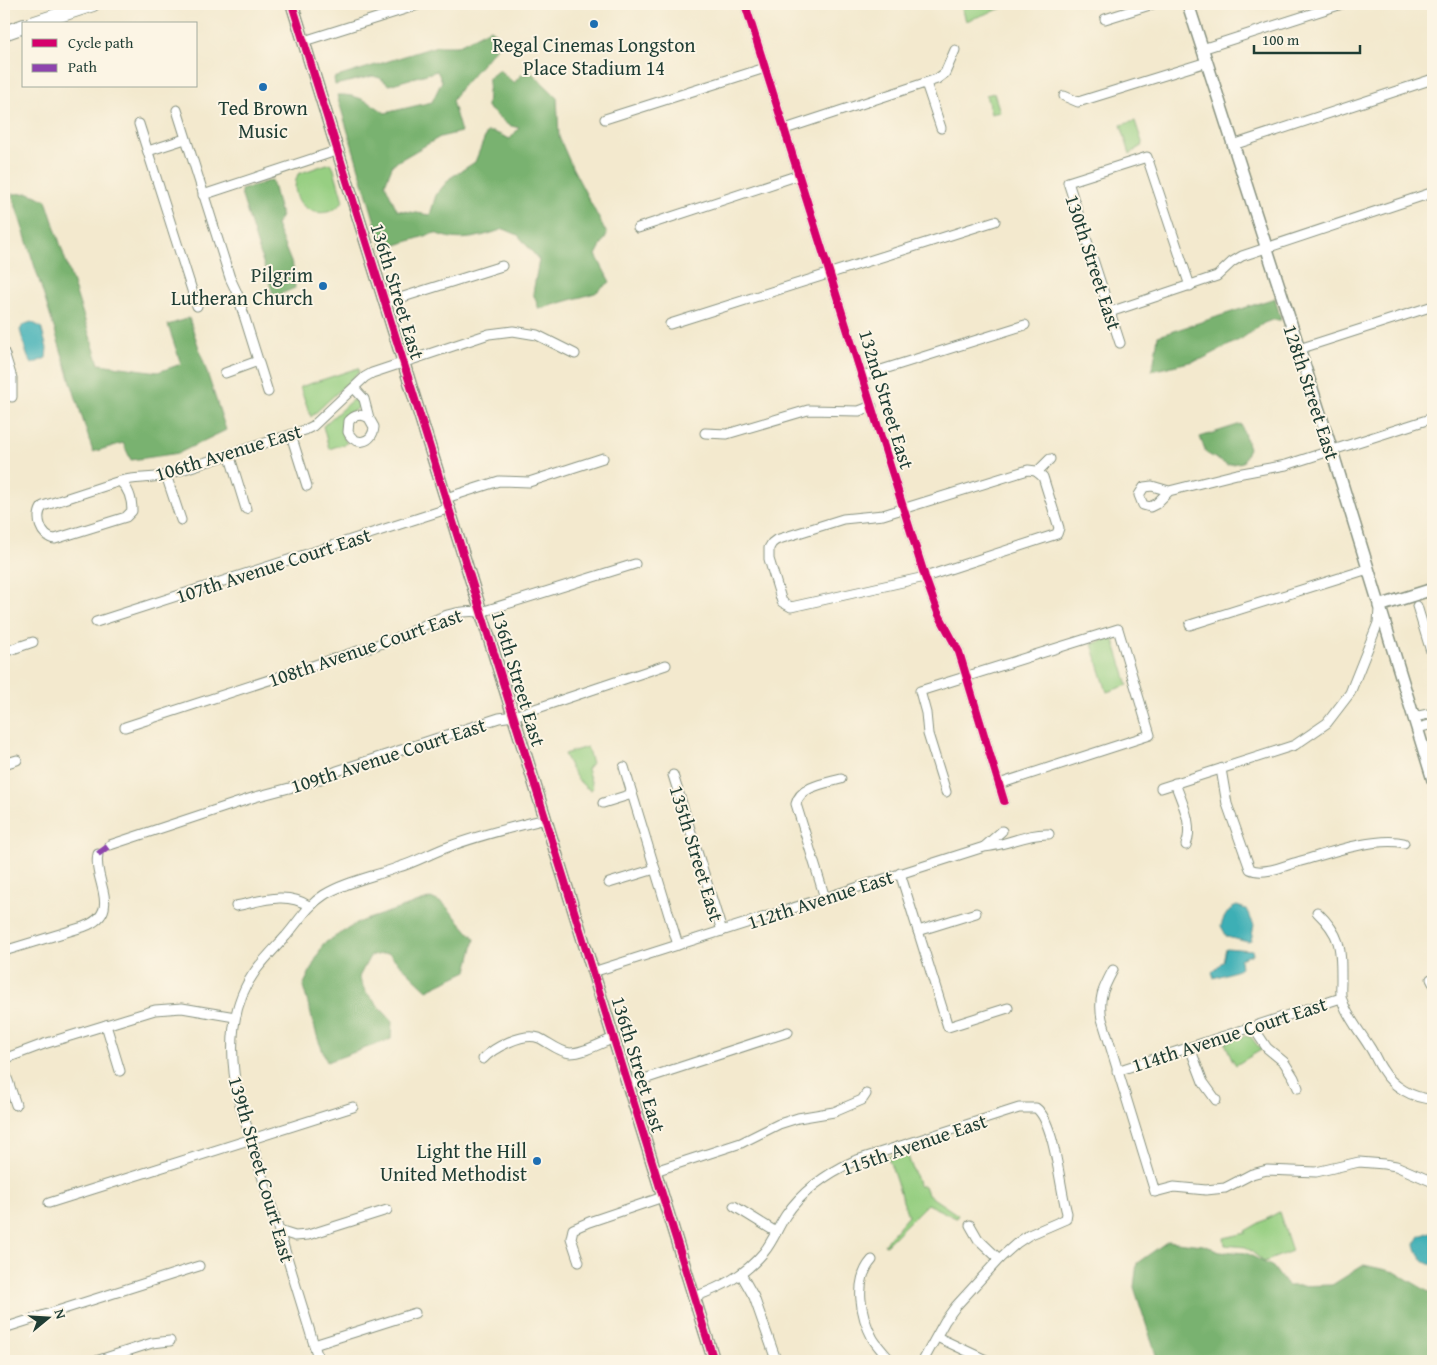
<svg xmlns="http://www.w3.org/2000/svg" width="1437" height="1365" viewBox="0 0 1437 1365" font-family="'Gentium Book Plus',serif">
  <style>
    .green { fill: #97cf82; stroke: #5b865b }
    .forest { fill: #79b270; stroke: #4c7852 }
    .water { fill: #3eafb5; stroke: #2e7674 }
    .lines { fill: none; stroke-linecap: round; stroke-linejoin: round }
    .minor-casing { stroke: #899381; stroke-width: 11 }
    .tertiary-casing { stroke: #899381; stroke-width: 14 }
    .primary-casing { stroke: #899381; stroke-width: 16 }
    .minor { stroke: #fff; stroke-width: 9 }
    .tertiary { stroke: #fff; stroke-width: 11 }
    .primary { stroke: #fff; stroke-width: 14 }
    .quiet { stroke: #8e44ad; stroke-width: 6; stroke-dasharray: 12 6; stroke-linecap: butt }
    .cycleway-casing { stroke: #fcf5e5; stroke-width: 11 }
    .cycleway { stroke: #d6006c; stroke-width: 8 }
    .poi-dot { fill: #1f6fb2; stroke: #fcf5e5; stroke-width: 2 }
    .labels { text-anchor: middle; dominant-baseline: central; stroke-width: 4; stroke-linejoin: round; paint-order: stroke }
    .poi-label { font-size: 20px; fill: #1f3d34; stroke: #fcf5e5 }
    .street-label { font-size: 20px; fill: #1f3d34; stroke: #fcf5e5 }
  </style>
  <rect width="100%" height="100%" fill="#fcf5e5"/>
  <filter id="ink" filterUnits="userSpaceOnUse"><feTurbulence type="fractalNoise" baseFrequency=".02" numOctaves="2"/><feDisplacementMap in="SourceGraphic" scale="10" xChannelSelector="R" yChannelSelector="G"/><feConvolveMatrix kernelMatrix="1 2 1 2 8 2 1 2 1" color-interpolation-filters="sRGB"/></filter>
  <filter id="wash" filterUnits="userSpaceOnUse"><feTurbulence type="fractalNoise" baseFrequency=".0096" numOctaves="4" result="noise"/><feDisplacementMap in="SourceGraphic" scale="20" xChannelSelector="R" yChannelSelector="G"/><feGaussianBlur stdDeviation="1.12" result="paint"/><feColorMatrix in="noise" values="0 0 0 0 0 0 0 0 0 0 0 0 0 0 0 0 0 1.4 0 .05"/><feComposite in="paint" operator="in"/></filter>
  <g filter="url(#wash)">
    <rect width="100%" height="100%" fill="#f3e9ce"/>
    <!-- green -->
    <g class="green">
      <path d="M 961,4 L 1001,4 L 1002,8 L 966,21 Z"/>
      <path d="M 994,93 L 1000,112 L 991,114 L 986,95 Z"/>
      <path d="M 1135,121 L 1143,145 L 1130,154 L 1121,125 Z"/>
      <path d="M 330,163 L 333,166 L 343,201 C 326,226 284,208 298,174 Z"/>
      <path d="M 358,368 L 359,372 L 311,417 L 300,387 Z"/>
      <path d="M 352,400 L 356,400 L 359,402 L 360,406 C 357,410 354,410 349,413 C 338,420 341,434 347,443 L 329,449 L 323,426 Z"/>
      <path d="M 1113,637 L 1128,685 L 1107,692 L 1092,644 Z"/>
      <path d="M 587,747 L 592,763 L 587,769 L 593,788 L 590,790 C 576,782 571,768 564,754 Z"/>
      <path d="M 1245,1036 L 1251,1037 L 1261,1050 L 1236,1065 L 1232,1059 L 1225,1043 Z"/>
      <path d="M 906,1151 L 919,1186 L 924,1186 L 927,1194 L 958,1215 L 956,1218 L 927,1204 L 886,1245 L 884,1244 L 908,1216 L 888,1157 Z"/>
      <path d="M 1279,1212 L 1292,1251 L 1264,1262 L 1246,1247 L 1225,1245 L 1224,1238 L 1246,1233 L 1245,1231 Z"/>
    </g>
    <!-- forest -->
    <g class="forest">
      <path d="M 490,29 L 504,39 L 459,90 L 452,101 L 461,132 L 440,137 L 393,164 L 385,184 L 397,210 L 430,215 L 436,195 L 450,178 L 475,162 L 487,132 L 494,132 L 510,139 L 519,128 L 508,125 L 487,107 L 489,78 L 499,70 L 514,83 L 521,75 L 531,72 L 557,97 L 559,137 L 572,167 L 607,234 L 596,255 L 610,282 L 595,293 L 539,309 L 533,293 L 539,260 L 518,235 L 504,229 C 480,237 459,244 435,233 L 383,249 L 337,95 C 357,94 370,102 385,113 L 432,102 L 442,81 L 437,71 L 389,85 L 380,78 L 373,76 L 335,85 L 334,78 L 437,46 L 457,46 Z"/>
      <path d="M 272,180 L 281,216 L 276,225 L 293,267 L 295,288 L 276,296 L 273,294 L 241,193 L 241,190 Z"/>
      <path d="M 29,193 L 46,200 L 99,364 L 158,372 L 181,364 L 168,325 L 189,318 L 226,430 L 179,453 L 131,460 L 123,443 L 93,452 L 12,194 Z"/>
      <path d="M 1275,298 L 1281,320 L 1272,320 L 1264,323 L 1241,339 L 1202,359 L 1151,371 L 1154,362 L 1158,336 Z"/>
      <path d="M 1241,424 L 1249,448 L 1243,462 L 1227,465 L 1206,453 L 1200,437 Z"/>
      <path d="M 431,898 L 444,904 L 475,939 L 467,971 L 427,990 L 388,953 L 370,956 L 359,977 L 365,991 L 392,1021 L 391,1039 L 327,1062 L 318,1039 L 303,986 L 323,944 L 359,922 Z"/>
      <path d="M 1168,1241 L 1203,1245 L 1220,1251 L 1246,1253 L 1273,1267 L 1287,1286 L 1332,1285 L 1364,1265 L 1395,1272 L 1432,1294 L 1433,1297 L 1433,1361 L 1158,1361 L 1134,1287 L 1137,1263 Z"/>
    </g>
    <!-- water -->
    <g class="water">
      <path d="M 31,322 L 41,327 L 47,348 L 46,358 L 32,364 L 27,355 L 20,330 L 23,325 Z"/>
      <path d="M 1237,906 L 1246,909 L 1254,925 L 1251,941 L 1248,942 L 1227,937 L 1221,926 C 1223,918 1229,908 1237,906 Z"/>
      <path d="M 1226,948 L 1252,950 L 1253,954 L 1240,959 L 1241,968 L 1238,970 L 1214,978 L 1212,972 L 1223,961 Z"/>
      <path d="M 1433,1231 L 1433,1265 C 1423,1263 1417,1254 1415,1244 L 1420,1236 Z"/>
    </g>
  </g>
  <g filter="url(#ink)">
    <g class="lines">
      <!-- minor casing -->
      <g class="minor-casing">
        <g id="minor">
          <path d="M 745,4 L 925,577 L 938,613 L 959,652 L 1004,801"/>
          <path d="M 1105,19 L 1153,4"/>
          <path d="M 304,41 L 421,4"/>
          <path d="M 1202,49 L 1342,4"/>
          <path d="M 926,83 L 941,128"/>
          <path d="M 1064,96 L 1078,102 L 1207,62"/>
          <path d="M 177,110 L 230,278 L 237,293 L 268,392"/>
          <path d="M 605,119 L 765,68"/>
          <path d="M 139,124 L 197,306"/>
          <path d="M 785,129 L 937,79 L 945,73 L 955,50"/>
          <path d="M 1233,145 L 1433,79"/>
          <path d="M 148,151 L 185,139"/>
          <path d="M 203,195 L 339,150"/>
          <path d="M 638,228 L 799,175"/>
          <path d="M 384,303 L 502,266"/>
          <path d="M 1110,312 L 1217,276 L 1232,262 L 1242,256 L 1431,193"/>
          <path d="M 670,324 L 995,221"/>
          <path d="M 1120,343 L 1068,182 L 1147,157 L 1190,286"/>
          <path d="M 1299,349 L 1433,306"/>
          <path d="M 4,352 L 12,378 L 12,397"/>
          <path d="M 225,373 L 258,361"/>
          <path d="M 862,376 L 1025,325"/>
          <path d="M 354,388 L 364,399 L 369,418 C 361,413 354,415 349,421 L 348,432 C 355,447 373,443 374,427 L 369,418"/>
          <path d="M 705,433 L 727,434 L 808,410 L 859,411 L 872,406"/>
          <path d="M 291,435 L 307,486"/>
          <path d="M 229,454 L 246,509"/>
          <path d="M 1028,470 L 1036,471 L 1043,477 L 1059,528 L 1057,534 L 925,577 L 791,607 L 782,602 L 769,559 L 769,548 L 772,543 L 776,540 L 843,519 L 883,515 Z"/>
          <path d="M 1037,472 L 1050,459"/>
          <path d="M 166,475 L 181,520"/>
          <path d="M 120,481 C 128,488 132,499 132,511 L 126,517 L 55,539 C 41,538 34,516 43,506 L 120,481 C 135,477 151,479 166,475 L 305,430 L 313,426 L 365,377 L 372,373 L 489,334 L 513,331 L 537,335 L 575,354"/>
          <path d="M 1169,491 L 1152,486 L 1144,487 L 1139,495 L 1143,505 L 1150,507 L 1156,504 L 1169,491 L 1237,474 L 1286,465 L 1433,418"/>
          <path d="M 446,498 L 499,481 L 529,482 L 603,458"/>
          <path d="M 1417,606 L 1433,658"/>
          <path d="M 96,622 L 450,508"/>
          <path d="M 1190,625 L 1368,569"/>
          <path d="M 4,652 L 33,642"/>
          <path d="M 1414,717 L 1433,713"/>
          <path d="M 125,727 L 401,637 C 429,624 448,608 481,612 L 635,564"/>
          <path d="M 1418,728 L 1433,724"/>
          <path d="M 4,764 L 17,760"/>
          <path d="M 624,767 L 678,945"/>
          <path d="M 1221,769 L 1227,804 L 1250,869 C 1262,875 1282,867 1294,863 C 1323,855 1375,836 1404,843"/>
          <path d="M 673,775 L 722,931"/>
          <path d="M 1175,783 C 1182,803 1194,825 1186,845"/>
          <path d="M 1161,788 L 1295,745 L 1327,723 L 1350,693 L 1378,623 L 1379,609"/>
          <path d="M 946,792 L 928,734 L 926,713 L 920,691 L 1118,629 L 1150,735 L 999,784"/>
          <path d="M 603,803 L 632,794"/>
          <path d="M 110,845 L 255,797 L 316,781 L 337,771 L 499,718 L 514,716 L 666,665"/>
          <path d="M 984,847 L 1002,831"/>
          <path d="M 900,873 L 948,1027 L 1008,1008"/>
          <path d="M 609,883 L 655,869"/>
          <path d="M 825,898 L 796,804 C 800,786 826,783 841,779"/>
          <path d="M 236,906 C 261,901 286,891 309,906"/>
          <path d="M 1317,912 C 1342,936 1341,949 1341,981 C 1341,987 1340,995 1342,1000 C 1348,1018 1359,1030 1369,1046 C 1374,1053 1377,1062 1382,1069 C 1392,1086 1413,1099 1433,1099"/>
          <path d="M 918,931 L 976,913"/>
          <path d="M 4,951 L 83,927 C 125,912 92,881 98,854"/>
          <path d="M 1113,970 C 1103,989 1098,998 1102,1019 L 1155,1192 L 1174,1187 L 1206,1190 L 1225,1188 L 1252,1174 L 1267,1170 L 1316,1172 L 1359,1162 L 1384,1164 L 1396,1166 L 1433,1182"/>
          <path d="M 593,972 L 984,847 C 1006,846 1026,833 1049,834"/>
          <path d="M 1431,979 L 1433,983"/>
          <path d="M 106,1025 L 120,1071"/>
          <path d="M 1253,1027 L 1267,1048 L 1284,1062 L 1294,1078 L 1298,1088"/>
          <path d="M 1190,1048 L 1203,1082 L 1216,1100"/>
          <path d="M 4,1059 L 44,1044 L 155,1010 L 182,1008 L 235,1017"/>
          <path d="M 483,1059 C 493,1048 523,1032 539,1038 C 548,1042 559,1052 570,1053 C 584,1053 601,1043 614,1038"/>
          <path d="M 4,1069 L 16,1105"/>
          <path d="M 1117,1071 L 1341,998"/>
          <path d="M 629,1084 L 788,1032"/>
          <path d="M 655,1171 L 741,1143 L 779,1124 L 798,1118 L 834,1112 L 862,1100 L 866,1094"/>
          <path d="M 49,1203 L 353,1107"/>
          <path d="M 734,1206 L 776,1232"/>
          <path d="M 970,1225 L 978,1239 L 999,1259"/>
          <path d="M 279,1231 L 295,1236 L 308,1235 L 387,1210"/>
          <path d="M 872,1260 C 853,1281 861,1317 873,1339 C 878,1347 885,1354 891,1361"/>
          <path d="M 579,1262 L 571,1238 L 573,1229 L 589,1222 L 663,1197"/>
          <path d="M 741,1274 L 754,1297 L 775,1357"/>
          <path d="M 694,1297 C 722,1287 745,1275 764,1252 C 773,1241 778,1227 786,1215 C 803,1190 826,1174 854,1161 L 1019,1108 L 1036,1108 C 1055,1122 1060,1190 1067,1213 L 1066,1219 L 1029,1235 L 1017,1243 L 999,1259 L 956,1306 L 945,1321 L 923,1361"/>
          <path d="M 4,1328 L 199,1266"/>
          <path d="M 937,1337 L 988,1361"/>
          <path d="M 314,1345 L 415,1313"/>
          <path d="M 96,1361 L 152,1343 L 170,1341"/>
          <path d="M 319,1361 L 239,1101 C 229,1057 228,1008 256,970 C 265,958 276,947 286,936 C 298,922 308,905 324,895 C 345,882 376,876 399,867 C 416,862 431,853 448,847 C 479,835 513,827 546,819"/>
        </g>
      </g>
      <!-- tertiary casing -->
      <g class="tertiary-casing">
        <g id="tertiary">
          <path d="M 292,4 L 714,1361"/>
          <path d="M 1188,4 L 1332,451 L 1433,780"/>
          <path d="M 1379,606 L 1433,589"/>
        </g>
      </g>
      <!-- primary casing -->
      <g class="primary-casing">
        <g id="primary">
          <path d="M 32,24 L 93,4"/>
          <path d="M 4,33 L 24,26"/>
        </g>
      </g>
      <!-- minor -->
      <use href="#minor" class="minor"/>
      <!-- tertiary -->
      <use href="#tertiary" class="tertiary"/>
      <!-- primary -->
      <use href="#primary" class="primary"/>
      <!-- quiet -->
      <path class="quiet" d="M 98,854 L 110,845"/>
      <!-- cycleway casing -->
      <g class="cycleway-casing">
        <g id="cycleway">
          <path d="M 292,4 L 714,1361"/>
          <path d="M 745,4 L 925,577 L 938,613 L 959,652 L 1004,801"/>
        </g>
      </g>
      <!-- cycleway -->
      <use href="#cycleway" class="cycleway"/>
    </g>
  </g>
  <!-- markers -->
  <g class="poi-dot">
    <circle cx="594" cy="24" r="5"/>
    <circle cx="263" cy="87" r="5"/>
    <circle cx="323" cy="286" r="5"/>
    <circle cx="537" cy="1161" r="5"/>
  </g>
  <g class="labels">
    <!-- poi labels -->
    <g class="poi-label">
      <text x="594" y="44">Regal Cinemas Longston<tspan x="594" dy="23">Place Stadium 14</tspan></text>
      <text x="263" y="107">Ted Brown<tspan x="263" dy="23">Music</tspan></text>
      <text x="313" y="274" text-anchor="end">Pilgrim<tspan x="313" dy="23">Lutheran Church</tspan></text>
      <text x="527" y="1150" text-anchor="end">Light the Hill<tspan x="527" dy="23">United Methodist</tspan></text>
    </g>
    <!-- street labels -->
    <g class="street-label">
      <text transform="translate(1094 262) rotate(72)">130th Street East</text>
      <text transform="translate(398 291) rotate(73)">136th Street East</text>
      <text transform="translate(1312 392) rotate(72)">128th Street East</text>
      <text transform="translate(887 399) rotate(73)">132nd Street East</text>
      <text transform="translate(228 452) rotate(-17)">106th Avenue East</text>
      <text transform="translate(273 565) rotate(-18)">107th Avenue Court East</text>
      <text transform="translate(365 647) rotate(-19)">108th Avenue Court East</text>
      <text transform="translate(519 678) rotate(73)">136th Street East</text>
      <text transform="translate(388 755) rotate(-18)">109th Avenue Court East</text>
      <text transform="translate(697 853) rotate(73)">135th Street East</text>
      <text transform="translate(820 899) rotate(-18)">112th Avenue East</text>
      <text transform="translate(1229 1034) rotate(-18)">114th Avenue Court East</text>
      <text transform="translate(639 1064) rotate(73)">136th Street East</text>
      <text transform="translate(914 1144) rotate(-19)">115th Avenue East</text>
      <text transform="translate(262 1169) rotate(74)">139th Street Court East</text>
    </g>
  </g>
  <!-- margin -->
  <rect width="1437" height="1365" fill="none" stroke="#fcf5e5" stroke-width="20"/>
  <!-- legend -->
  <rect x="22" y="22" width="175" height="65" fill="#fcf5e5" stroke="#a4ab9e"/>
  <rect x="32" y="39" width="25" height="8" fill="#d6006c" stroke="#a4ab9e"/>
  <text x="68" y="48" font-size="15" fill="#1f3d34">Cycle path</text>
  <rect x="32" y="64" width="25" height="8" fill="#8e44ad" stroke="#a4ab9e"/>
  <text x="68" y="72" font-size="15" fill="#1f3d34">Path</text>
  <!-- north arrow -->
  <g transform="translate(48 1318) rotate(72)" stroke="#fcf5e5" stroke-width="4" paint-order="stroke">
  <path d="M0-4L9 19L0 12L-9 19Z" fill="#1f3d34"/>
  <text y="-8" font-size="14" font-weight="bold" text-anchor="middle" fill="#1f3d34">N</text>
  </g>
  <!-- scale -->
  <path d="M1254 45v8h106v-8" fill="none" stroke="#1f3d34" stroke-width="2.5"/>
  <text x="1262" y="45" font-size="15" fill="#1f3d34" stroke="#fcf5e5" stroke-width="4" paint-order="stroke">100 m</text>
</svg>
